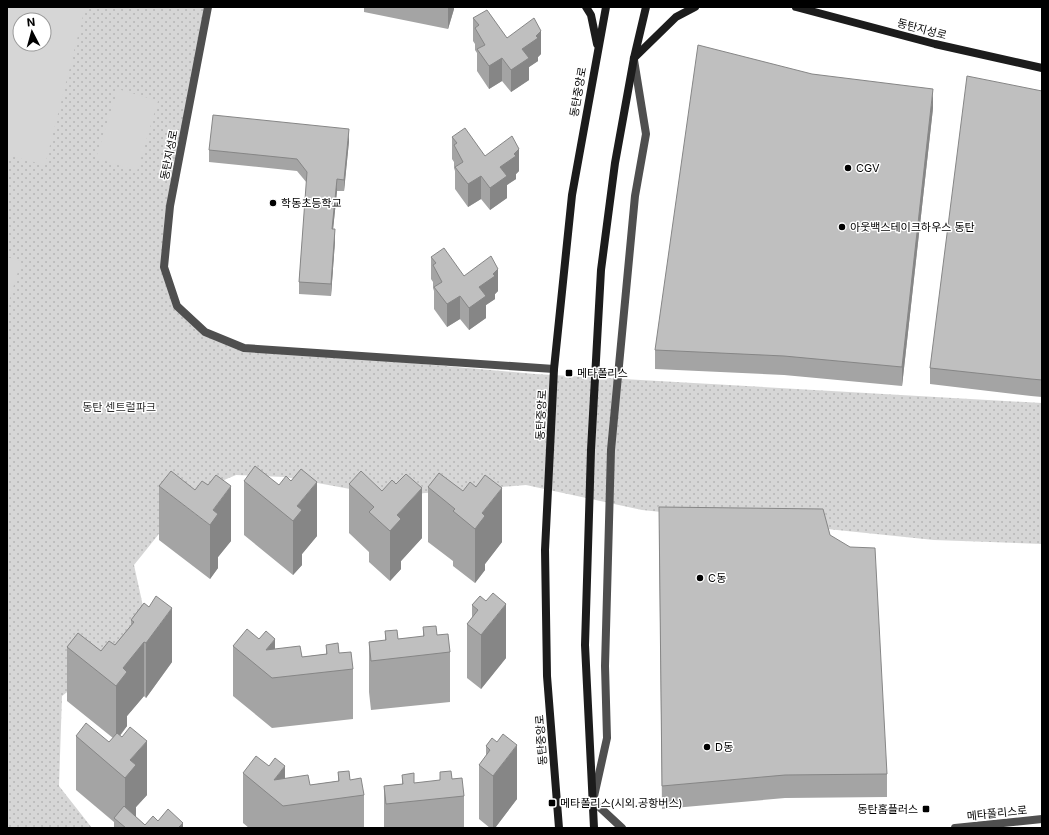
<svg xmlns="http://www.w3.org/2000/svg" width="1049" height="835" viewBox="0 0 1049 835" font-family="Inter,'Noto Sans KR',sans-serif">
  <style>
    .park { fill: url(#park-dots); fill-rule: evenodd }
    .garden { fill: #d6d6d6; fill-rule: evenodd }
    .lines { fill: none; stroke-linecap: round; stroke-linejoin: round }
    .street { stroke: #4f4f4f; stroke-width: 8 }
    .secondary { stroke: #1c1c1c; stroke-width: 8 }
    .wall { fill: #a4a4a4 }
    .shaded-wall { fill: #868686 }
    .building { fill: #bfbfbf; stroke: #868686 }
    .poi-dot { fill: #000; stroke: #fff; stroke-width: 1.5 }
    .labels { text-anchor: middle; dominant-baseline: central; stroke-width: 3; stroke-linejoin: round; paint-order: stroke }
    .street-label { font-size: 11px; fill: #000; stroke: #fff }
    .poi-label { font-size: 11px; fill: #000; stroke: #fff; text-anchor: start }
    .park-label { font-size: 11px; fill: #2d2d2d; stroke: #fff }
  </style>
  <defs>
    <pattern id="park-dots" width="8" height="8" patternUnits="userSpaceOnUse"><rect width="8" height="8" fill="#d6d6d6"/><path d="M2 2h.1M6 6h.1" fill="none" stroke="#b6b6b6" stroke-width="1.8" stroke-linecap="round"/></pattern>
  </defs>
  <rect width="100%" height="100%" fill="#fff"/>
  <!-- park -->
  <path class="park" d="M 7,7 L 208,7 L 170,206 L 164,267 L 177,306 L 205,332 L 244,348 L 535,374 L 1042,403 L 1042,544 L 934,540 L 642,510 L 526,485 L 388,496 L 285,477 L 236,475 L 191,494 L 134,565 L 148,629 L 62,696 L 59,786 L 92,828 L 7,828 ZM 20,20 L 44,20 L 44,44 L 20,44 Z"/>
  <!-- garden -->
  <g class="garden">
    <path d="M 7,7 L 85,8 L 45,165 L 7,155 ZM 20,20 L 44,20 L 44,44 L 20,44 Z"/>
    <path d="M 118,89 L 158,101 L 137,171 L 96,158 Z"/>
    <path d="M 7,257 L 21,261 L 7,308 Z"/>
  </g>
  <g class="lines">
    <!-- street -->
    <g class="street">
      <path d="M 208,7 L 170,206 L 164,267 L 177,306 L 205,332 L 244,348 L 554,369"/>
      <path d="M 622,828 L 593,801 L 607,738 L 605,666 L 611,450 L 635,196 L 646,134 L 634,60"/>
      <path d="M 955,828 L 1042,819"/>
    </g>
    <!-- secondary -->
    <g class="secondary">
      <path d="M 586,7 L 591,15 L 597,44"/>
      <path d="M 796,7 L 935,44 L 1042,68"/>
      <path d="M 634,58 L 676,17 L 695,7"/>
      <path d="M 559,828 L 547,676 L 545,550 L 554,369 L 572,195 L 606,7"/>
      <path d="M 594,828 L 585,645 L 591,450 L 601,270 L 615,163 L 634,58 L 646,7"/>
    </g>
  </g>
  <!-- wall -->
  <g class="wall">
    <path d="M 364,7 L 454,7 L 454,9 L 448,29 L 364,12 Z"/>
    <path d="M 473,18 L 507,38 L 541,54 L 538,57 L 538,61 L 529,67 L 529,80 L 511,92 L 502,81 L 489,89 L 477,71 L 477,53 L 475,50 L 475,44 L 473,41 Z"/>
    <path d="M 812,74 L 933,108 L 902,386 L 784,375 L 655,369 L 655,350 Z"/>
    <path d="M 1042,91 L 1042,397 L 1031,396 L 930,384 L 930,368 Z"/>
    <path d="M 452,137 L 485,156 L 519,171 L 516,174 L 516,179 L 507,185 L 507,198 L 490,210 L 481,199 L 468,207 L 455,189 L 455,171 L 454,168 L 454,162 L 452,159 Z"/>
    <path d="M 349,141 L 344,191 L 337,191 L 333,229 L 335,241 L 331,296 L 299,294 L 299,282 L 307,183 L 297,171 L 209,162 L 209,150 Z"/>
    <path d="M 431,257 L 464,276 L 498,291 L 495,294 L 495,299 L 486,305 L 486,318 L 469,330 L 460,319 L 447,327 L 434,309 L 434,291 L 433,288 L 433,282 L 431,279 Z"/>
    <path d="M 244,481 L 317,536 L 302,554 L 302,565 L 293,575 L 244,535 Z"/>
    <path d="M 349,484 L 422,538 L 401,561 L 401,569 L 390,581 L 369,562 L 369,552 L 349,533 Z"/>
    <path d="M 159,486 L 231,541 L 218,557 L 218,568 L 210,579 L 159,540 Z"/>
    <path d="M 428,487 L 502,542 L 485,564 L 485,570 L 475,583 L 453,566 L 453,561 L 428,542 Z"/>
    <path d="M 659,530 L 830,535 L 887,774 L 887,797 L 785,798 L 662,809 Z"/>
    <path d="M 480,596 L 506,658 L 481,689 L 467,678 L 467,624 L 472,618 L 472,605 Z"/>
    <path d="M 144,603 L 172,662 L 146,698 L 144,696 L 127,716 L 127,726 L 120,736 L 147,795 L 136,807 L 136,817 L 145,825 L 158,821 L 183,828 L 114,828 L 114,822 L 76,790 L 76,736 L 109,742 L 113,738 L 67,701 L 67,647 L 101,651 L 115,645 L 131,625 L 131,620 Z"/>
    <path d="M 423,627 L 437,635 L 450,652 L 450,702 L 371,710 L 369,692 L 369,642 L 385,641 L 385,631 L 398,639 L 423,637 Z"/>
    <path d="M 259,639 L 275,649 L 302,657 L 326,654 L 326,645 L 339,653 L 353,669 L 353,719 L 272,728 L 233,696 L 233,646 Z"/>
    <path d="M 492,738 L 517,799 L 495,828 L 490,828 L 479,819 L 479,765 L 486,756 L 486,746 Z"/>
    <path d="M 338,772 L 350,780 L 364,795 L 364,828 L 249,828 L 243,823 L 243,773 L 285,779 L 310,785 L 338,781 Z"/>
    <path d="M 440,772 L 452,779 L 464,796 L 464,828 L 384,828 L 384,786 L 402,784 L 402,775 L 414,783 L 440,781 Z"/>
  </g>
  <!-- shaded-wall -->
  <g class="shaded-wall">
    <path d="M 448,7 L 454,7 L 454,9 L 448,29 Z"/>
    <path d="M 541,31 L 541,54 L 538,57 L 538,61 L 529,67 L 529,80 L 511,92 L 511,70 L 522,49 Z"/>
    <path d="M 502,58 L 502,81 L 489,89 L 489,66 Z"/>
    <path d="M 933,89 L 933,108 L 902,386 L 902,367 Z"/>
    <path d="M 349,129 L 349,141 L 344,191 L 344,180 Z"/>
    <path d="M 519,149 L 519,171 L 516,174 L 516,179 L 507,185 L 507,198 L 490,210 L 490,188 L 500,167 Z"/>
    <path d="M 481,176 L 481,199 L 468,207 L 468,184 Z"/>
    <path d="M 337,179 L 337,191 L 332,240 L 332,229 Z"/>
    <path d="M 335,229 L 335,241 L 331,296 L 331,284 Z"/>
    <path d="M 498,269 L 498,291 L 495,294 L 495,299 L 486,305 L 486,318 L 469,330 L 469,308 L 479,287 Z"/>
    <path d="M 460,296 L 460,319 L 447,327 L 447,304 Z"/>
    <path d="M 317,482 L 317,536 L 302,554 L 302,565 L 293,575 L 293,521 L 297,506 Z"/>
    <path d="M 231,486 L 231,541 L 218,557 L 218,568 L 210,579 L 210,525 L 213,510 Z"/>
    <path d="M 422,488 L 422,538 L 401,561 L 401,569 L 390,581 L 390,531 L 397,515 Z"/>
    <path d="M 502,488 L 502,542 L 485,564 L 485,570 L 475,583 L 475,529 L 482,513 Z"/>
    <path d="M 506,604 L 506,658 L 481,689 L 481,635 Z"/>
    <path d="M 172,608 L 172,662 L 146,698 L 146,643 Z"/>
    <path d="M 275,639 L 275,678 L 266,650 Z"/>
    <path d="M 144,642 L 144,696 L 127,716 L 127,726 L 116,740 L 116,686 L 123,668 Z"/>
    <path d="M 147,741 L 147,795 L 136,807 L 136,819 L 125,828 L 125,778 L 130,760 Z"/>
    <path d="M 517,745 L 517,799 L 495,828 L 493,828 L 493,776 Z"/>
    <path d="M 285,766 L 285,806 L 274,780 Z"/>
    <path d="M 183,823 L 183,828 L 178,828 Z"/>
  </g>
  <!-- building -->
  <g class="building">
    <path d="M 487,10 L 507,38 L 534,18 L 541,31 L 536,36 L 538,38 L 522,49 L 529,58 L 511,70 L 502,58 L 489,66 L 477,49 L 485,45 L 475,28 L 479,25 L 473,18 Z"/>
    <path d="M 698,45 L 812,74 L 933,89 L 902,367 L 784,356 L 655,350 Z"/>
    <path d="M 967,76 L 1042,91 L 1042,380 L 1031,379 L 930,368 Z"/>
    <path d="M 213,115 L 349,129 L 344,180 L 337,179 L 332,229 L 335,229 L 331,284 L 299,282 L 307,172 L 297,159 L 209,150 Z"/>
    <path d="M 465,128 L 485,156 L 512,136 L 519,149 L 514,154 L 516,156 L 500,167 L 507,176 L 490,188 L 481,176 L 468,184 L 455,167 L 463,162 L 454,145 L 457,143 L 452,137 Z"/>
    <path d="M 444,248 L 464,276 L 491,256 L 498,269 L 493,274 L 495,276 L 479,287 L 486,296 L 469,308 L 460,296 L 447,304 L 434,287 L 442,282 L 433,265 L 436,263 L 431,257 Z"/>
    <path d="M 255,466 L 279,485 L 286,476 L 291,481 L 301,469 L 317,482 L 297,506 L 302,510 L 293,521 L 244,481 Z"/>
    <path d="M 171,471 L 195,490 L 202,481 L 208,485 L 216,475 L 231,486 L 213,510 L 218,514 L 210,525 L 159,486 Z"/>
    <path d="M 361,471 L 382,491 L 392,480 L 396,484 L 406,474 L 422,488 L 397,515 L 401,519 L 390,531 L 369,512 L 374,507 L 349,484 Z"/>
    <path d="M 439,473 L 463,491 L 470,482 L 476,487 L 485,475 L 502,488 L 482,513 L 485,516 L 475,529 L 453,511 L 455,509 L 428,487 Z"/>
    <path d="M 659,507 L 823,509 L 830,535 L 850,547 L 875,548 L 887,774 L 785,775 L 662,786 Z"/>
    <path d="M 493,593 L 506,604 L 481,635 L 467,624 L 478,610 L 472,605 L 480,596 L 486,601 Z"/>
    <path d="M 156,596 L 172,608 L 146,643 L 144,642 L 123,668 L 127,672 L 116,686 L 67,647 L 78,633 L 101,651 L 109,641 L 115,645 L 134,622 L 131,620 L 144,603 L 149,607 Z"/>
    <path d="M 436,626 L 437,635 L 448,634 L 450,652 L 371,661 L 369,642 L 386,640 L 385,631 L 397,630 L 398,639 L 424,636 L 423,627 Z"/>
    <path d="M 247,629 L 259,639 L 266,631 L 275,639 L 266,650 L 300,646 L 302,657 L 327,654 L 326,645 L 338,643 L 339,653 L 351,652 L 353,669 L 272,678 L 233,646 Z"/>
    <path d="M 86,723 L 109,742 L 117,733 L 122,737 L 130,727 L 147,741 L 130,760 L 136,765 L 125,778 L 76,736 Z"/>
    <path d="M 503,734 L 517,745 L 493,776 L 479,765 L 490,750 L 486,746 L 492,738 L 497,742 Z"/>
    <path d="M 256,756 L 269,766 L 275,758 L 285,766 L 274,780 L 308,775 L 310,785 L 339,781 L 338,772 L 349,771 L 350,780 L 361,778 L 364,795 L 283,806 L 243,773 Z"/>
    <path d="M 451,771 L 452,779 L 462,778 L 464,796 L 386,804 L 384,786 L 403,784 L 402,775 L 414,773 L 414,783 L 440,780 L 440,772 Z"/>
    <path d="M 124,806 L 145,825 L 153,816 L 158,821 L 168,809 L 183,823 L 178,828 L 126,828 L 114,818 Z"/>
  </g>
  <!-- markers -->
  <g class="poi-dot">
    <circle cx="848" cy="168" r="4"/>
    <circle cx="273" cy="203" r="4"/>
    <circle cx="842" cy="227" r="4"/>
    <rect x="565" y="369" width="8" height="8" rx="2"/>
    <circle cx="700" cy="578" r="4"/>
    <circle cx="707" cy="747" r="4"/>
    <rect x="548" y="799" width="8" height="8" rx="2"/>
    <rect x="922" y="805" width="8" height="8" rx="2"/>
  </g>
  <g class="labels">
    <!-- street labels -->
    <g class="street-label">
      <text transform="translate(922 29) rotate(15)">동탄지성로</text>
      <text transform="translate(578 92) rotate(-80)">동탄중앙로</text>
      <text transform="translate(169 155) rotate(-79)">동탄지성로</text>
      <text transform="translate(541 415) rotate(-87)">동탄중앙로</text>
      <text transform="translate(541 740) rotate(-94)">동탄중앙로</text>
      <text transform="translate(997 813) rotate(-6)">메타폴리스로</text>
    </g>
    <!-- poi labels -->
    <g class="poi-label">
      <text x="856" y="168">CGV</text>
      <text x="281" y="203">학동초등학교</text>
      <text x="850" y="227">아웃백스테이크하우스 동탄</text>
      <text x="577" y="373">메타폴리스</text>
      <text x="708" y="578">C동</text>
      <text x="715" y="747">D동</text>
      <text x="560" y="803">메타폴리스(시외.공항버스)</text>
      <text x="918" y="809" text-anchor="end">동탄홈플러스</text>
    </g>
    <!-- park labels -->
    <g class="park-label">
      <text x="119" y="407">동탄 센트럴파크</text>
    </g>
  </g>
  <!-- border -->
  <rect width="1049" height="835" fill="none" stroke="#000000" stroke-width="16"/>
  <!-- north arrow -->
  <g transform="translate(32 32) rotate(354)"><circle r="19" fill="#ffffff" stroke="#999999"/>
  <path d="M0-3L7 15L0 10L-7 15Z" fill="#000000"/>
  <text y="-6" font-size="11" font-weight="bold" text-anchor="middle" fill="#000000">N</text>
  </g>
</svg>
